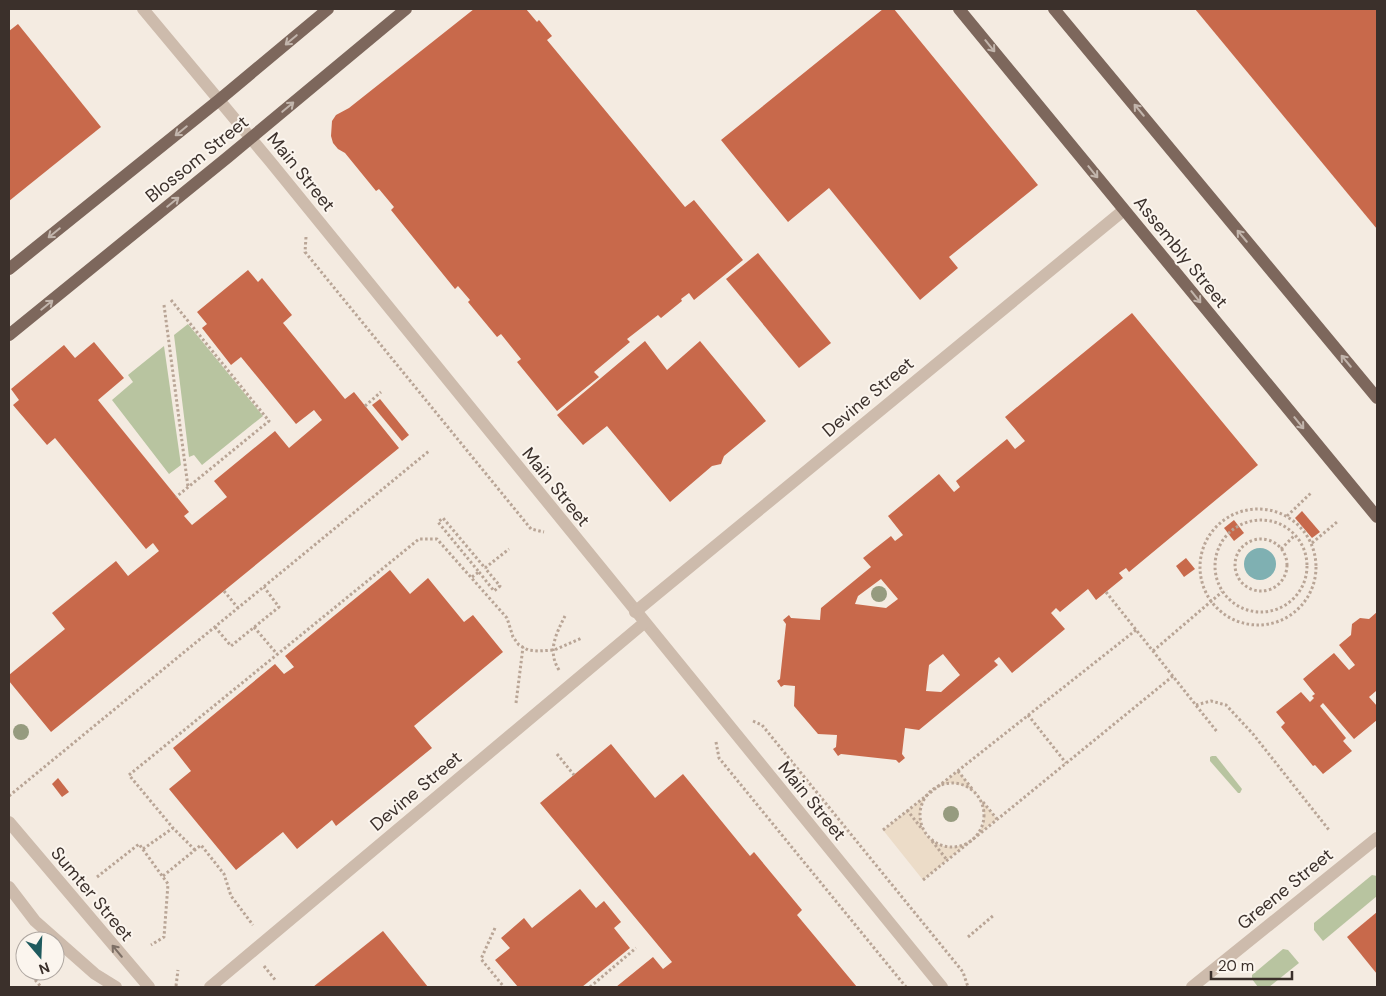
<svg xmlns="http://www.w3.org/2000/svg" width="1386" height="996" viewBox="0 0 1386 996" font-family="'DM Sans',sans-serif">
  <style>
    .green { fill: #b8c4a0 }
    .plaza { fill: #ecdcc8; fill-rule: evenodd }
    .water { fill: #7fb0b2 }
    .building { fill: #c8694b; fill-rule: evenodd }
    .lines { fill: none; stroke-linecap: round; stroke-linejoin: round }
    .path { stroke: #b9a596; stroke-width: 3; stroke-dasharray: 2.5 2.5; stroke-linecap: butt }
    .minor { stroke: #cdbbac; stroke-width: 12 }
    .major { stroke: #7d675c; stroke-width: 12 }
    .tree { fill: #969b7f }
    .oneway { stroke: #c2b5ac }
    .oneway2 { stroke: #7d6f65 }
    .labels { text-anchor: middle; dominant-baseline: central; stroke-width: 4; stroke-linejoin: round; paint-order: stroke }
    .street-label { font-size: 18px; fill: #3b302b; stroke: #fbf5ee }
  </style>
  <rect width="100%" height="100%" fill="#f4ebe1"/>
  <!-- green -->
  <g class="green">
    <path d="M 188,324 L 263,416 L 202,465 L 194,455 L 189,457 L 174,335 Z"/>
    <path d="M 164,346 L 181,465 L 169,474 L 112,400 L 133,382 L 128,375 Z"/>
    <path d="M 1212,756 L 1216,756 L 1242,789 L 1240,793 L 1238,793 L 1210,761 L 1210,757 Z"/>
    <path d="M 1372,875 L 1377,876 L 1377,896 L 1323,941 L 1314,930 L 1314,923 Z"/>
    <path d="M 1283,949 L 1288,950 L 1299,963 L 1269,987 L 1258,987 L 1252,979 L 1252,975 Z"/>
  </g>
  <!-- plaza -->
  <path class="plaza" d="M 958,771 L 997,819 L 923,880 L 883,830 ZM 950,783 L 961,785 L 970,789 L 978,795 L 982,804 L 984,814 L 983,824 L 979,833 L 972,840 L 963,845 L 953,847 L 943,846 L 934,842 L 926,835 L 922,826 L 920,816 L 921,807 L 925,798 L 932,791 L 940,786 Z"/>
  <!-- water -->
  <circle class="water" cx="1260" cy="564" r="16"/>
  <!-- building -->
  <g class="building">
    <path d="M 474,9 L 526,9 L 537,22 L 539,20 L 552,36 L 547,40 L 685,207 L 694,200 L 743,260 L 694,300 L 689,293 L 681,299 L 682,301 L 661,318 L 658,315 L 627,339 L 630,342 L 594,372 L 599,377 L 557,411 L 517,362 L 521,359 L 501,334 L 497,337 L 468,302 L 470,300 L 458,286 L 455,289 L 391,210 L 394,207 L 379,189 L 376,191 L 345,153 L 338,149 L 333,143 L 331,136 L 332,121 L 336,115 L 349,108 Z"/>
    <path d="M 883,9 L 894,9 L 1038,185 L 949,257 L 958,268 L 920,300 L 829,188 L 788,222 L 721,140 Z"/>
    <path d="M 1195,9 L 1377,9 L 1377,229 Z"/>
    <path d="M 18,24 L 101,127 L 9,201 L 9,31 Z"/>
    <path d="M 758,253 L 831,343 L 799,368 L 726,279 Z"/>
    <path d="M 248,270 L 258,282 L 262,278 L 292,315 L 283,323 L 345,399 L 354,392 L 399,448 L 51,732 L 9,681 L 9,675 L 65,629 L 52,613 L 116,561 L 128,576 L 159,551 L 153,543 L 146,549 L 55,438 L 47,445 L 13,405 L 19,400 L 11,389 L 64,345 L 75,358 L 94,342 L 124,378 L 98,400 L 189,512 L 184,516 L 192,525 L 227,497 L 214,481 L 275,431 L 289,448 L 322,420 L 314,410 L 296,424 L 241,357 L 231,365 L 202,328 L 207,324 L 197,312 Z"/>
    <path d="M 1132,313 L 1258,465 L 1129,572 L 1126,568 L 1119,573 L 1123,578 L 1096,600 L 1088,589 L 1060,612 L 1056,608 L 1051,613 L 1065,629 L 1012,673 L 999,657 L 994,661 L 998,665 L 919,730 L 905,728 L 902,754 L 905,758 L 899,763 L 896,760 L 841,754 L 838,756 L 833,749 L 836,747 L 837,735 L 818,734 L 794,706 L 795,686 L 784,685 L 781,687 L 777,681 L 780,679 L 786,624 L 783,620 L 789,615 L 791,618 L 820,620 L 821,608 L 871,567 L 863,558 L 891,536 L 895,541 L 903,535 L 888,516 L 939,474 L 954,492 L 960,487 L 956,481 L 1007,439 L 1015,449 L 1025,441 L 1005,417 ZM 881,579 L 898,599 L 886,608 L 855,604 L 858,596 ZM 943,654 L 960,675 L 941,692 L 926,691 L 929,665 Z"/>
    <path d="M 645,341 L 667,370 L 700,341 L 766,421 L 724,456 L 721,464 L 712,466 L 670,502 L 607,426 L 583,445 L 557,415 Z"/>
    <path d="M 380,399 L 409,435 L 402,441 L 372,405 Z"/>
    <path d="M 1302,511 L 1320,532 L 1312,538 L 1295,518 Z"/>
    <path d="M 1234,520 L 1244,533 L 1234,541 L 1224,528 Z"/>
    <path d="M 1186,558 L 1195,569 L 1184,577 L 1176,566 Z"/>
    <path d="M 390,570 L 410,594 L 428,578 L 464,622 L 473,615 L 503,652 L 414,726 L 432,748 L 336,826 L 332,820 L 297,849 L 283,832 L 236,870 L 169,789 L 191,771 L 173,748 L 275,664 L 284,674 L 294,667 L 285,656 Z"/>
    <path d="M 1377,612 L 1377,694 L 1376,691 L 1369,697 L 1377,706 L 1377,720 L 1354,739 L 1323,703 L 1320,706 L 1346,738 L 1343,741 L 1352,751 L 1323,774 L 1315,765 L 1313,766 L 1281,727 L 1285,723 L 1276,712 L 1301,692 L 1310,702 L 1314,698 L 1312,696 L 1315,694 L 1303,679 L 1334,653 L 1349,670 L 1355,665 L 1339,645 L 1351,635 L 1352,624 L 1360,618 L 1369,619 Z"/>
    <path d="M 611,744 L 655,798 L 683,774 L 750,856 L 754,852 L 802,910 L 797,915 L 857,987 L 616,987 L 653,957 L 663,969 L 672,962 L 540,803 Z"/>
    <path d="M 58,778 L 69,792 L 62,797 L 52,784 Z"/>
    <path d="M 580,889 L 596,908 L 604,901 L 621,922 L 614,928 L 630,948 L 582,987 L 518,987 L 495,960 L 510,948 L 501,938 L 524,918 L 532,928 Z"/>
    <path d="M 1377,912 L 1377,974 L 1347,937 Z"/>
    <path d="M 383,931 L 428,987 L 313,987 Z"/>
  </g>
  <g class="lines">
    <!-- path -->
    <g class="path">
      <path d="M 306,237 L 305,252 L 531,529 L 544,532"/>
      <path d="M 171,300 L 269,421 L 176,497"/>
      <path d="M 164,305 L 188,487"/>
      <path d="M 365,406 L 381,392"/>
      <circle cx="1258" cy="567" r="58"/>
      <path d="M 1287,516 L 1312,492"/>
      <circle cx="1261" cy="566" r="46"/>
      <circle cx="1261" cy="565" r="26"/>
      <path d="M 1312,543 L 1337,522"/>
      <path d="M 1281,549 L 1295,535"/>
      <path d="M 479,572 L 494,591 L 500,586 L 485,568"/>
      <path d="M 472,577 L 479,572 L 438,522 L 443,518 L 485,568 L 509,549"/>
      <path d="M 224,591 L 238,608"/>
      <path d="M 1106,592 L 1218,733"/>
      <path d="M 215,627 L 231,646 L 279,607 L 264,587"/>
      <path d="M 254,627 L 277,654"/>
      <path d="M 1153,651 L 1222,592"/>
      <path d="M 559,670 C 547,651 556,634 565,616"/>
      <path d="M 516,703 L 523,647"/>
      <path d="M 1196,705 L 1211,701 L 1226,705 L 1253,734 L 1329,830"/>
      <path d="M 1028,715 L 1066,763"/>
      <path d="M 753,721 L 762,725 L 963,972 L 968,987"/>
      <path d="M 716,742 L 719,758 L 906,987"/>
      <path d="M 557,754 L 574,775"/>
      <path d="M 958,771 L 973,790"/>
      <circle cx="952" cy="815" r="32"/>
      <path d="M 9,796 L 429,451"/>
      <path d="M 983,802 L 997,819"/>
      <path d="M 907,810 L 922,829"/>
      <path d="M 883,830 L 1136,630"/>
      <path d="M 932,841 L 947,860"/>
      <path d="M 143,849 L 173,828"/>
      <path d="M 195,850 L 173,828 L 129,775 L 419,539 L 437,539 L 507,618 L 513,637 L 519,645 L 528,650 L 538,651 L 554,650 L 582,638"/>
      <path d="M 163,876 L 201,845 L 224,874 L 231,896 L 253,925"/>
      <path d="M 97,877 L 139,844 L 168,884 L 164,937 L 151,945"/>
      <path d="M 923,880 L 1173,676"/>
      <path d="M 495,928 L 481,959 L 504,987"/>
      <path d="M 968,937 L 994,915"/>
      <path d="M 264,966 L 276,981"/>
      <path d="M 32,976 L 41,987"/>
      <path d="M 176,986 L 178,970"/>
      <path d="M 590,987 L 636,948"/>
    </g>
    <!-- minor -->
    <g class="minor">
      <path d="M 143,9 L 269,160 L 942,987"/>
      <path d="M 635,612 L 1124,210"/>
      <path d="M 9,822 L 149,987"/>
      <path d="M 9,887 L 35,921 L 95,974 L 116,987"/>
      <path d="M 210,987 L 644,623"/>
      <path d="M 1192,987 L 1377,838"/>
    </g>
    <!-- major -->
    <g class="major">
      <path d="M 959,9 L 1377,517"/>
      <path d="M 1054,9 L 1377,398"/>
      <path d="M 9,269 L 219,100 L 328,9"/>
      <path d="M 9,335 L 228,157 L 406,9"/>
    </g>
  </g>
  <!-- trees -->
  <g class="tree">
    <circle cx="879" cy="594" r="8"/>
    <circle cx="21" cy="732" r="8"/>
    <circle cx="951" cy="814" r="8"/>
  </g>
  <!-- one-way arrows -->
  <defs><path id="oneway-shaft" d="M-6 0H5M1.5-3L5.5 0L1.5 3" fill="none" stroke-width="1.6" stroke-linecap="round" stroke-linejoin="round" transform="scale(1.25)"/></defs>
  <g class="oneway">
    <use href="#oneway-shaft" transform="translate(291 40) rotate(140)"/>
    <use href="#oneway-shaft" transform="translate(990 46) rotate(51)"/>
    <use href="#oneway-shaft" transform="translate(288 107) rotate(-40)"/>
    <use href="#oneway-shaft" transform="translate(1139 110) rotate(-130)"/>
    <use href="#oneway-shaft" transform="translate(181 131) rotate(141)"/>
    <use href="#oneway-shaft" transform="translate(1093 172) rotate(51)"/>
    <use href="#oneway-shaft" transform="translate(173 202) rotate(-39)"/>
    <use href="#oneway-shaft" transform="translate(54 233) rotate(141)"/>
    <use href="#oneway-shaft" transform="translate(1242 236) rotate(-130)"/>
    <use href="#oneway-shaft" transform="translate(1196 297) rotate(51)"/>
    <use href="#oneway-shaft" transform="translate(47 305) rotate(-39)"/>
    <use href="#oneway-shaft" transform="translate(1346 361) rotate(-130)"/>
    <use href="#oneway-shaft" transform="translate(1299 423) rotate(51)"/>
  </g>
  <use class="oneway2" href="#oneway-shaft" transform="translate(117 951) rotate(-130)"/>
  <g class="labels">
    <!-- street labels -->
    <g class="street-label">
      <text transform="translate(197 159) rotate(-39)">Blossom Street</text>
      <text transform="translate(301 172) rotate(51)">Main Street</text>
      <text transform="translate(1181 252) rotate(51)">Assembly Street</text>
      <text transform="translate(868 397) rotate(-40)">Devine Street</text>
      <text transform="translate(556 487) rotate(51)">Main Street</text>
      <text transform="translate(416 791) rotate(-40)">Devine Street</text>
      <text transform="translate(812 801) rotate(51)">Main Street</text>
      <text transform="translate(1285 889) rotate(-39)">Greene Street</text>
      <text transform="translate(92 894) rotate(50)">Sumter Street</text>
    </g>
  </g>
  <!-- border -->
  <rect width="1386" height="996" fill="none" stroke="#3b302b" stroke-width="20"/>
  <!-- north arrow -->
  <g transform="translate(40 956) rotate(161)"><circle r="24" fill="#fbf5ee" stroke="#aea6a0"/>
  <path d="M0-4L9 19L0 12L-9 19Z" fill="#1f5a5e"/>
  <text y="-8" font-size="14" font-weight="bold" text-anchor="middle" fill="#3b302b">N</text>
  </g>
  <!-- scale -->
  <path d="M1211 971v8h81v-8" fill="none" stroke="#3b302b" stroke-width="2.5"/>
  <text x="1218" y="971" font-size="15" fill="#3b302b" stroke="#fbf5ee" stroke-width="4" paint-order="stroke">20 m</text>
</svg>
